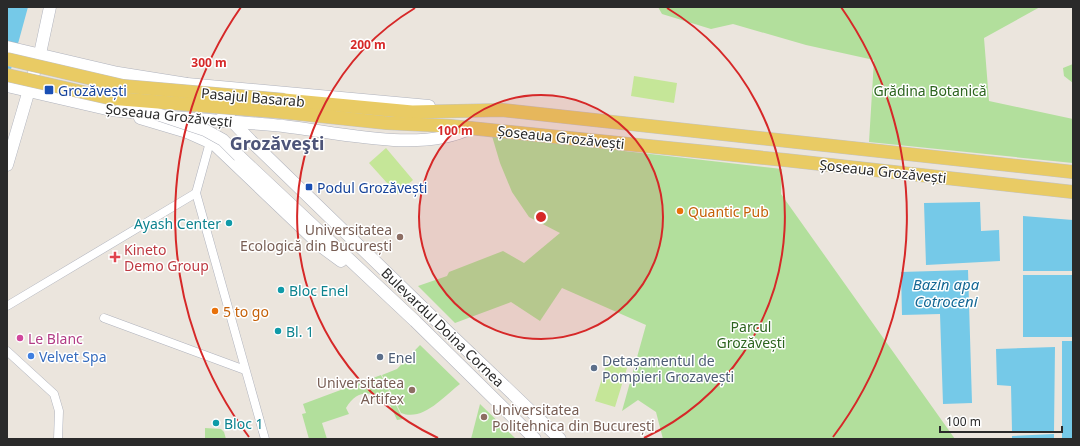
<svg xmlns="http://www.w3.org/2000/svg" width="1080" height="446" viewBox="0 0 1080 446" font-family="'Noto Sans',sans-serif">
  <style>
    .green { fill: #b2df9c }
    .pitch { fill: #c5e698 }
    .water { fill: #75c9e8 }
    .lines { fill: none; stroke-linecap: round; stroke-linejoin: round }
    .street-casing { stroke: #b0b3bd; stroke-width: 9 }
    .secondary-casing { stroke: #b0b3bd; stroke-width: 13 }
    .primary-casing { stroke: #c3c3c3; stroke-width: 14 }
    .street { stroke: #fff; stroke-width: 8 }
    .secondary { stroke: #fff; stroke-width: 12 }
    .primary { stroke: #e9cb64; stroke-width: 13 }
    .secondary-bridge-casing { stroke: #b0b3bd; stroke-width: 13; stroke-linecap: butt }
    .primary-bridge-casing { stroke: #c3c3c3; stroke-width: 14; stroke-linecap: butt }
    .secondary-bridge { stroke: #fff; stroke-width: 12 }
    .primary-bridge { stroke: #e9cb64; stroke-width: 13 }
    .ring { fill: none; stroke: #d62828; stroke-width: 2 }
    .transit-dot { fill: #1a4fb4; stroke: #fff; stroke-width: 1.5 }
    .food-dot { fill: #e8710a; stroke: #fff; stroke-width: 1.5 }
    .culture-dot { fill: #0f9aa8; stroke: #fff; stroke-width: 1.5 }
    .education-dot { fill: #8d6e63; stroke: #fff; stroke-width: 1.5 }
    .health-dot { fill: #e0444e; stroke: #fff; stroke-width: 1.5 }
    .hotel-dot { fill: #d1479c; stroke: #fff; stroke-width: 1.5 }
    .shop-dot { fill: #3f7fe0; stroke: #fff; stroke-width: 1.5 }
    .service-dot { fill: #5c6f8a; stroke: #fff; stroke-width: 1.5 }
    .labels { text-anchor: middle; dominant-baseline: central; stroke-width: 3; stroke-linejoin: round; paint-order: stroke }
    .transit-label { font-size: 14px; fill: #164399; stroke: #fff; text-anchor: start }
    .park-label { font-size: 14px; fill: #2c641e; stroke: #fff }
    .street-label { font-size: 14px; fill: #2a2a2a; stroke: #fff }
    .food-label { font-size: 14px; fill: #c56008; stroke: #fff; text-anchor: start }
    .culture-label { font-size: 14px; fill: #0d838f; stroke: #fff; text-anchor: start }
    .education-label { font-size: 14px; fill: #785e54; stroke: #fff; text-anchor: end }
    .health-label { font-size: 14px; fill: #be3a42; stroke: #fff; text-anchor: start }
    .hotel-label { font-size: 14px; fill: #b23c85; stroke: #fff; text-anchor: start }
    .shop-label { font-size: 14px; fill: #366cbe; stroke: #fff; text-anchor: start }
    .service-label { font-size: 14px; fill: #4e5e75; stroke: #fff; text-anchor: start }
    .water-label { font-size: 15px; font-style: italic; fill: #146794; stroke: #fff }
    .district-label { font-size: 18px; font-weight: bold; fill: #4d5478; stroke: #fff }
    .centre { fill: #d62828; stroke: #fff; stroke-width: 2 }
    .ring-label { font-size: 12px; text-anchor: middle; font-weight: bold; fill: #d62828; stroke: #fff; stroke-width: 3; stroke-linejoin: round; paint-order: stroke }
  </style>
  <rect width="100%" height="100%" fill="#ebe5dd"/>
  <!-- green -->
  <g class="green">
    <path d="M 658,7 L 1040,7 L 984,38 L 989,101 L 1073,119 L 1073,163 L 869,142 L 874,60 L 806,45 L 733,24 L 711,29 L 662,14 Z"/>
    <path d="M 1073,64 L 1073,83 L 1064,76 L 1063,68 Z"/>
    <path d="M 492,136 L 782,169 L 781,194 L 955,439 L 663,439 L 656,412 L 638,400 L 622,411 L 646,325 L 562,288 L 540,321 L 511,302 L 455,323 L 418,286 L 447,276 L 449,272 L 503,251 L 524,263 L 560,233 L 529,217 L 512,192 L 500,163 Z"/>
    <path d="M 420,345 L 460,384 C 444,396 423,422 401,413 L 382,375 L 397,369 Z"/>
    <path d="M 381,375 L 403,419 L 397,420 L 387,398 C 369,392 357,389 346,408 L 349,414 L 322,423 L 327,439 L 309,439 L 302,414 L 306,413 L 303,404 Z"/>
    <path d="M 480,404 L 516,439 L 471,439 Z"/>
    <path d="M 205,428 L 221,429 L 224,432 L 226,439 L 205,439 Z"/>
  </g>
  <!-- pitch -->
  <g class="pitch">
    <path d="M 634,76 L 677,83 L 674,103 L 631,96 Z"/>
    <path d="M 386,148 L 413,180 L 397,194 L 369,163 Z"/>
    <path d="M 607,362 L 627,368 L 615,407 L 595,401 Z"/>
  </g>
  <!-- water -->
  <g class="water">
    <path d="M 7,7 L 28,7 L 7,84 Z"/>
    <path d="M 980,202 L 981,231 L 999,230 L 1000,261 L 926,265 L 924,203 Z"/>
    <path d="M 1023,216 L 1073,220 L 1073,271 L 1023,271 Z"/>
    <path d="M 968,270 L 972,403 L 943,404 L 940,314 L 902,315 L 901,272 Z"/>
    <rect x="1023" y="275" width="50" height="62"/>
    <rect x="1062" y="341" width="11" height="98"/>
    <path d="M 1055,347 L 1054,431 L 1012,431 L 1011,386 L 997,385 L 996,349 Z"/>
    <path d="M 1054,434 L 1054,439 L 1012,439 L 1012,436 Z"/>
  </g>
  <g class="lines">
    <!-- street casing -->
    <g class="street-casing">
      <g id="street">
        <path d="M 210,142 L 196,193 L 265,439"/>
        <path d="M 7,306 L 196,193"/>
        <path d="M 104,318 L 245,370"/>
        <path d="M 7,351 L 54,394 L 59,411 L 58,439"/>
      </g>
    </g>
    <!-- secondary casing -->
    <g class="secondary-casing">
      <g id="secondary">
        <path d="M 7,47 L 118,73 L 187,84 L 429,106"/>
        <path d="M 187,84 L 200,90 L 206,94 L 251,141 L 450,334 L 560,439"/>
        <path d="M 7,86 L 111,110 L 151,114"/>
        <path d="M 173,117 C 206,120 240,122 273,125 C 331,130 418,155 471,128"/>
        <path d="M 140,118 L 187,132 L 214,144 L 322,247 L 341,261"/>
        <path d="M 239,156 L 415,321 L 535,439"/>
        <path d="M 7,165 L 41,49 L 50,7"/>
      </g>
    </g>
    <!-- primary casing -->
    <g class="primary-casing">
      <g id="primary">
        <path d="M 284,100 L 412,112 L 502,110 L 1073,172"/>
        <path d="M 282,112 L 387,123 L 450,126 L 785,160 L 1073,192"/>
      </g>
    </g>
    <!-- street -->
    <use href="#street" class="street"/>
    <!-- secondary -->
    <use href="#secondary" class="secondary"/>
    <!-- primary -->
    <use href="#primary" class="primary"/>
    <!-- secondary-bridge casing -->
    <g class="secondary-bridge-casing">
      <path id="secondary-bridge" d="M 121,102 L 205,130 L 223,140 L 239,156"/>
    </g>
    <!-- primary-bridge casing -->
    <g class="primary-bridge-casing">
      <g id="primary-bridge">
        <path d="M 7,59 L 123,86 L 284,100"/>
        <path d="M 7,75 L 109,98 L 282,112"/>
      </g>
    </g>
    <!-- secondary-bridge -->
    <use href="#secondary-bridge" class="secondary-bridge"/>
    <!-- primary-bridge -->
    <use href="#primary-bridge" class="primary-bridge"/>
  </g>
  <!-- distance rings -->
  <circle cx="541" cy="217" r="122" fill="#d62828" fill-opacity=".12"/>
  <g class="ring">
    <circle cx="541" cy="217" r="122"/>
    <path d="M438 438A244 244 0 0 1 415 8M667 8A244 244 0 0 1 644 438"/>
    <path d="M249 437A366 366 0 0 1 241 7M841 7A366 366 0 0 1 833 437"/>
  </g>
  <!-- markers -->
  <g class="transit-dot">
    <rect x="44" y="85" width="10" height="10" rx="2"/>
    <rect x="305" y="183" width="8" height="8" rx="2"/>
  </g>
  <g class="food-dot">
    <circle cx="680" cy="211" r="4"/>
    <circle cx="215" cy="311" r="4"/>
  </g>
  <g class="culture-dot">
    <circle cx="229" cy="223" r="4"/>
    <circle cx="281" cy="290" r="4"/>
    <circle cx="278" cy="331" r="4"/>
    <circle cx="216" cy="423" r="4"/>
  </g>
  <g class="education-dot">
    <circle cx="400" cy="237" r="4"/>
    <circle cx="412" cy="390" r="4"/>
    <circle cx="484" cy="417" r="4"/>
  </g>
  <path class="health-dot" d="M113 251h4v4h4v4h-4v4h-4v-4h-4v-4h4z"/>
  <circle class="hotel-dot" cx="20" cy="338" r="4"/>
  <circle class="shop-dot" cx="31" cy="356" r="4"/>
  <g class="service-dot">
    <circle cx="380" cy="357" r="4"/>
    <circle cx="594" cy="368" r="4"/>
  </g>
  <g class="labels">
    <!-- transit labels -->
    <g class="transit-label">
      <text x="58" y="90">Grozăvești</text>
      <text x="317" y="187">Podul Grozăvești</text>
    </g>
    <!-- park labels -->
    <g class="park-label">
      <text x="930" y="90">Grădina Botanică</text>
      <text x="751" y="326">Parcul<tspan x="751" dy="16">Grozăvești</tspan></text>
    </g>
    <!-- street labels -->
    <g class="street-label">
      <text transform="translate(253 97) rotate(5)">Pasajul Basarab</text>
      <text transform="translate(169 115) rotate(6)">Șoseaua Grozăvești</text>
      <text transform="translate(561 137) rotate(6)">Șoseaua Grozăvești</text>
      <text transform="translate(883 171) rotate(6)">Șoseaua Grozăvești</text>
      <text transform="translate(443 327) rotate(44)">Bulevardul Doina Cornea</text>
    </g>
    <!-- food labels -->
    <g class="food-label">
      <text x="688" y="211">Quantic Pub</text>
      <text x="223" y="311">5 to go</text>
    </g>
    <!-- culture labels -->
    <g class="culture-label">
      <text x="221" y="223" text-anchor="end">Ayash Center</text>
      <text x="289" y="290">Bloc Enel</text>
      <text x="286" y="331">Bl. 1</text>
      <text x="224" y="423">Bloc 1</text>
    </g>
    <!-- education labels -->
    <g class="education-label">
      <text x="392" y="229">Universitatea<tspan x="392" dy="16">Ecologică din București</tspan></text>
      <text x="404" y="382">Universitatea<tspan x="404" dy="16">Artifex</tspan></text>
      <text x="492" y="409" text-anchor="start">Universitatea<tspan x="492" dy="16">Politehnica din București</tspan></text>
    </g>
    <!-- health labels -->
    <g class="health-label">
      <text x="124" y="249">Kineto<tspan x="124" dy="16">Demo Group</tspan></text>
    </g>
    <!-- hotel labels -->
    <g class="hotel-label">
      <text x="28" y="338">Le Blanc</text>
    </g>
    <!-- shop labels -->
    <g class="shop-label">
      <text x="39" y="356">Velvet Spa</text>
    </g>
    <!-- service labels -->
    <g class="service-label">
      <text x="388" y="357">Enel</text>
      <text x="602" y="360">Detașamentul de<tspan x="602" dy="16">Pompieri Grozavești</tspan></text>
    </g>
    <!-- water labels -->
    <g class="water-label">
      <text x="946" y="284">Bazin apa<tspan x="946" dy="17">Cotroceni</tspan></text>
    </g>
    <!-- district labels -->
    <g class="district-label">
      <text x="277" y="143">Grozăveşti</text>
    </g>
  </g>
  <circle cx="541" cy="217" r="6" class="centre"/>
  <g class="ring-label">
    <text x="368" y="49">200 m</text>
    <text x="209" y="67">300 m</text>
    <text x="455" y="135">100 m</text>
  </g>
  <!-- border -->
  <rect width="1080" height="446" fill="none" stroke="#2a2a2a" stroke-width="16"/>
  <!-- scale -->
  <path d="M940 426v6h122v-6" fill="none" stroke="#2a2a2a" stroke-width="2"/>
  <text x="946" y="426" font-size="12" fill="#2a2a2a" stroke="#ffffff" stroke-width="3" paint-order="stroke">100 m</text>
</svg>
